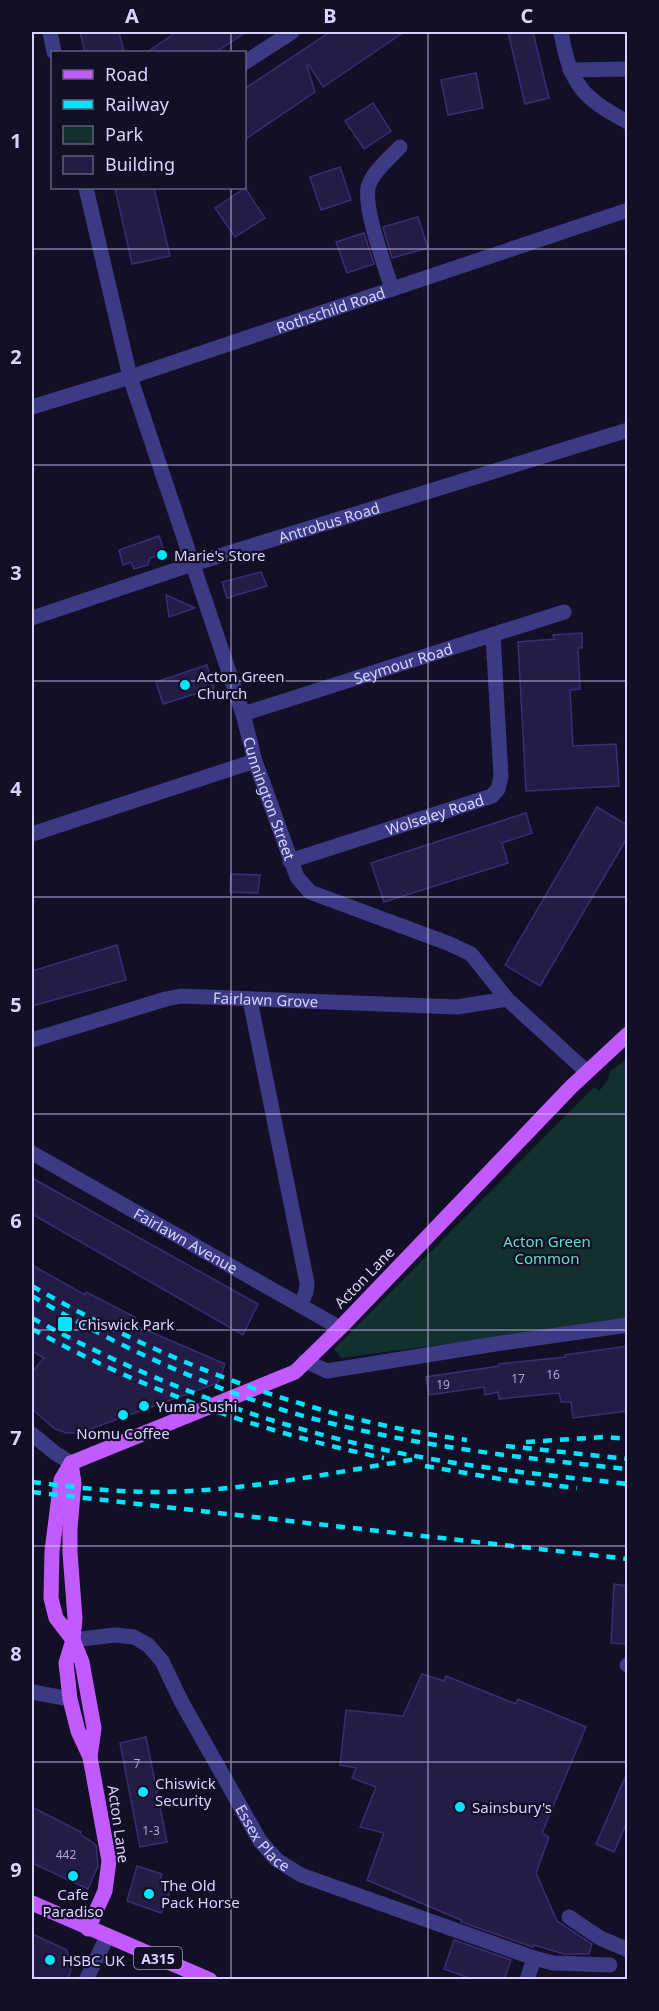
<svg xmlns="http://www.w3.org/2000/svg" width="659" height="2011" viewBox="0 0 659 2011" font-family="'Noto Sans',sans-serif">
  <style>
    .green { fill: #12302f }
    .building { fill: #241b47; stroke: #3b2d73; stroke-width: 1.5 }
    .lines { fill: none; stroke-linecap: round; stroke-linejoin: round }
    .minor { stroke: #3d3a85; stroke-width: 15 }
    .major { stroke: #c25bff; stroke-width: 15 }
    .rail { stroke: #00e5ff; stroke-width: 4.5; stroke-dasharray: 9 8; stroke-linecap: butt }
    .grid { fill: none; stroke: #d9d4ff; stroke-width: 1.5; stroke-opacity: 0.55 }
    .poi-dot { fill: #00e5ff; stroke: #130f26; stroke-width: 2 }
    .labels { text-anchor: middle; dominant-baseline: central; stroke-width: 4.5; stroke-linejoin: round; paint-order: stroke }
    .number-label { font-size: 12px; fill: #aca6d1 }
    .shield { fill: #130f26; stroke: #9e99be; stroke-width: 1.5 }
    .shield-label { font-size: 14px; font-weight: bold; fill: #d9d4ff }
    .street-label { font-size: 15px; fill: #d9d4ff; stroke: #130f26 }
    .poi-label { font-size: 15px; fill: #d9d4ff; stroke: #130f26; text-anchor: start }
    .park-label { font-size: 15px; fill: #5fe0c0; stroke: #130f26 }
    .neatline { fill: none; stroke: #d9d4ff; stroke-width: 2 }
    .grid-label { font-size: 20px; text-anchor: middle; font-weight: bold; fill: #d9d4ff }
  </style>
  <rect width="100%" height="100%" fill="#130f26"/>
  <!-- green -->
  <path class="green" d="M 627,1059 L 627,1320 L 341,1358 L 334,1349 L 594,1087 L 599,1091 L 608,1080 L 610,1071 Z"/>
  <!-- building -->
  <g class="building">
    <path d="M 80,32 L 119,32 L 124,52 L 85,52 Z"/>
    <path d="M 177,32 L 246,32 L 216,52 L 147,52 Z"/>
    <path d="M 330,32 L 404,32 L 323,87 L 309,65 L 307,66 L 315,92 L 244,140 L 244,89 Z"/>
    <path d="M 508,32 L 533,32 L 549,98 L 525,104 Z"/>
    <path d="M 476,73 L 483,108 L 448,115 L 441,80 Z"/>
    <path d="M 373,103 L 391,131 L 364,149 L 345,121 Z"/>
    <path d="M 340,167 L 351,200 L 321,210 L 310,177 Z"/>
    <path d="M 115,188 L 154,188 L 170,256 L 132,264 Z"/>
    <path d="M 245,188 L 265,218 L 235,237 L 215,208 Z"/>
    <path d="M 418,217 L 428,248 L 392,258 L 383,227 Z"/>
    <path d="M 364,233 L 374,264 L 347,273 L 336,242 Z"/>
    <path d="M 159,536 L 163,548 L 160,555 L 150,558 L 148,565 L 134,569 L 131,562 L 123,565 L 119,550 Z"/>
    <path d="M 261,572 L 267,586 L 227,598 L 222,582 Z"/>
    <path d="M 166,595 L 195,608 L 169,617 Z"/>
    <path d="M 582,633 L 582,648 L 578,648 L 580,689 L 570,690 L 573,746 L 616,744 L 619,786 L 526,791 L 518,642 L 554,639 L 553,635 Z"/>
    <path d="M 207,665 L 214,688 L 163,704 L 156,682 Z"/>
    <path d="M 597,807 L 627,825 L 627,838 L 540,986 L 505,965 Z"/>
    <path d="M 526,813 L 532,833 L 502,843 L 508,863 L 384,902 L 371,863 Z"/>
    <path d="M 231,874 L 260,875 L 258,893 L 230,892 Z"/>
    <path d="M 117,945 L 126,980 L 32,1006 L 32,971 Z"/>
    <path d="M 32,1178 L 258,1304 L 243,1335 L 32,1214 Z"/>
    <path d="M 32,1265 L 85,1295 L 86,1292 L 135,1317 L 132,1324 L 225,1364 L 218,1383 L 79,1433 L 67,1433 L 55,1429 L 32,1409 L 32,1372 L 44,1358 L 32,1351 Z"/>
    <path d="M 627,1346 L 627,1411 L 573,1418 L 571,1402 L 561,1402 L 559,1393 L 499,1399 L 498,1392 L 485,1395 L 484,1387 L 429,1395 L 426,1377 L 499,1366 L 499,1364 L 565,1357 L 565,1355 Z"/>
    <path d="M 614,1584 L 627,1586 L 627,1644 L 611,1643 Z"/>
    <path d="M 422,1674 L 444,1681 L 446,1676 L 516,1704 L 518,1699 L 586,1727 L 542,1833 L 549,1837 L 536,1873 L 557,1921 L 592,1944 L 589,1954 L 564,1954 L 534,1945 L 533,1947 L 461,1922 L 461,1920 L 367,1880 L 384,1833 L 360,1827 L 376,1787 L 352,1778 L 356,1768 L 340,1765 L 346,1710 L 403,1716 Z"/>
    <path d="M 146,1737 L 167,1842 L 140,1847 L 120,1743 Z"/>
    <path d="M 627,1773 L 627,1822 L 614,1852 L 596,1844 Z"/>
    <path d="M 32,1807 L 81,1832 L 80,1834 L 96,1845 L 98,1866 L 88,1889 L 32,1863 Z"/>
    <path d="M 137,1866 L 162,1874 L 159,1882 L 172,1887 L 161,1913 L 127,1901 Z"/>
    <path d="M 32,1934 L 67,1950 L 71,1970 L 68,1980 L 32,1980 Z"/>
    <path d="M 454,1940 L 511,1960 L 504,1980 L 475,1980 L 444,1969 Z"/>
  </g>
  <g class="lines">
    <!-- minor -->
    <g class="minor">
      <path d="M 50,32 L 54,52"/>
      <path d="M 561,32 C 570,83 581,98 628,122"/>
      <path d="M 244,63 L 292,32"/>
      <path d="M 570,70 L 628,69"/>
      <path id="s1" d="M 86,188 L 130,377 L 243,714 L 255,761 L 297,877 L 310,892 L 450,944 L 471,954 L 507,999 L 587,1072"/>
      <path d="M 392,289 C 385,266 364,210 368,188 C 371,173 390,158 400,147"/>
      <path id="s2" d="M 32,407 L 130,377 L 628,210"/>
      <path id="s3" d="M 32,618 L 193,564 L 628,430"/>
      <path id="s4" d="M 243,714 L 564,612"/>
      <path d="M 32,834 L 255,761"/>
      <path id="s5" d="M 290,861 L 492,796 L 498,789 L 501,777 L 493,635"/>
      <path d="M 250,1000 L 307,1283 L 306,1292 L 301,1304"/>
      <path id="s6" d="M 32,1040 L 166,999 L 181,996 L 457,1007 L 507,999"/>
      <path id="s7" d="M 32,1153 L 340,1328"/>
      <path d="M 305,1361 L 327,1371 L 495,1344 L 628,1325"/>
      <path d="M 32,1434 L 55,1453 L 71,1463"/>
      <path id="s8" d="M 73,1640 L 115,1635 L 134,1637 L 148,1645 L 162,1661 L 181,1701 L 260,1841 L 277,1860 L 301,1875 L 534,1958 L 553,1963 L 610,1965"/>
      <path d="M 627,1665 L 628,1665"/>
      <path d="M 32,1692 L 70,1699"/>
      <path d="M 569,1917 L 600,1938 L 628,1950"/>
      <path d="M 86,1980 L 107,1937"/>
      <path d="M 527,1980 L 534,1958"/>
    </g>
    <!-- major -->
    <g class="major">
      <path d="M 71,1463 L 74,1483 L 70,1528 L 70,1553 L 75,1618 L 73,1640 L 66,1663 L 70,1699 L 78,1731 L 90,1757 L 109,1861 L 105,1891 L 88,1929"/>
      <path d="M 90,1757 L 94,1728 L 82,1662 L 73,1640 L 56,1618 L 51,1598 L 52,1551 L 61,1480 L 71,1463 L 295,1372 L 340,1328 L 571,1087 L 628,1034"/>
      <path d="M 32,1903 L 210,1980"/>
    </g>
    <!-- rail -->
    <g class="rail">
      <path d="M 32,1286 C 166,1363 312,1419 467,1440"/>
      <path d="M 32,1296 C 112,1343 195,1382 283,1410 C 395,1444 512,1457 628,1469"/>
      <path d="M 32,1318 C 167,1392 316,1443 469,1465 C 522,1473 575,1478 628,1484"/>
      <path d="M 32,1329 C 143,1390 260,1432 384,1458"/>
      <path d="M 526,1442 L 604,1437 L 628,1439"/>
      <path d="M 506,1446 L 628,1459"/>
      <path d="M 425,1466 L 506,1480 L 577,1488"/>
      <path d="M 32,1482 C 72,1487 113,1492 154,1492 C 242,1492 330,1473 416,1459"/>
      <path d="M 32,1492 L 628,1559"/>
    </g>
  </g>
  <!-- grid -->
  <path class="grid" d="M 231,32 L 231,52M 428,32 L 428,1980M 231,188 L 231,1980M 32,249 L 628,249M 32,465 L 628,465M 32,681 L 628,681M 32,897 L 628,897M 32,1114 L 628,1114M 32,1330 L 628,1330M 32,1546 L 628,1546M 32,1762 L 628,1762"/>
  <!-- markers -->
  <g class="poi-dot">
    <circle cx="162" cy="555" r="6"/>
    <circle cx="185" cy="685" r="6"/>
    <rect x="57" y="1316" width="16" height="16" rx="3"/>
    <circle cx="144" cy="1406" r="6"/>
    <circle cx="123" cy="1415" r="6"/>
    <circle cx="143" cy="1792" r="6"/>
    <circle cx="460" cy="1807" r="6"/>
    <circle cx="73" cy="1876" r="6"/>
    <circle cx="149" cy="1894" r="6"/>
    <circle cx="50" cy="1960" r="6"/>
  </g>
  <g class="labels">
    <!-- number labels -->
    <g class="number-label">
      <text x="553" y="1374">16</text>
      <text x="518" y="1378">17</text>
      <text x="443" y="1384">19</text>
      <text x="137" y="1763">7</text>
      <text x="151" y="1830">1-3</text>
      <text x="66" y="1854">442</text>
    </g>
    <!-- shield labels -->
    <rect class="shield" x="134" y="1947" width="48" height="22" rx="4.5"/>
    <g class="shield-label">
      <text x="158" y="1958">A315</text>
    </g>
    <!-- street labels -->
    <g class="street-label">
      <text stroke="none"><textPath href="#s2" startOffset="314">Rothschild Road</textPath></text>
      <text stroke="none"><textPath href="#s3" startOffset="312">Antrobus Road</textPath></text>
      <text stroke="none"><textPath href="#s4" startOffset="168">Seymour Road</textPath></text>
      <text stroke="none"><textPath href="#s1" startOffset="638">Cunnington Street</textPath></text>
      <text stroke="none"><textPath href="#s5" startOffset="152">Wolseley Road</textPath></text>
      <text stroke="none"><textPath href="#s6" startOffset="240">Fairlawn Grove</textPath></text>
      <text stroke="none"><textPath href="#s7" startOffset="177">Fairlawn Avenue</textPath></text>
      <text transform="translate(364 1277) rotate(-46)">Acton Lane</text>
      <text transform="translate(119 1824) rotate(82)">Acton Lane</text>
      <text stroke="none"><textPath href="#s8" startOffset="303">Essex Place</textPath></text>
    </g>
    <!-- poi labels -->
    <g class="poi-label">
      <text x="174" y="555">Marie's Store</text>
      <text x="197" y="676">Acton Green<tspan x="197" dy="17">Church</tspan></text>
      <text x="78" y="1324">Chiswick Park</text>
      <text x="156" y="1406">Yuma Sushi</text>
      <text x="123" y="1433" text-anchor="middle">Nomu Coffee</text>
      <text x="155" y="1783">Chiswick<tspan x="155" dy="17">Security</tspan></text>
      <text x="472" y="1807">Sainsbury's</text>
      <text x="161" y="1885">The Old<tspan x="161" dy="17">Pack Horse</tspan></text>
      <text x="73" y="1894" text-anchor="middle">Cafe<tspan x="73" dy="17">Paradiso</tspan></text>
      <text x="62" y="1960">HSBC UK</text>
    </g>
    <!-- park labels -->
    <g class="park-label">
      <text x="547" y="1241">Acton Green<tspan x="547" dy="17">Common</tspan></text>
    </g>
  </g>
  <!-- border -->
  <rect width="659" height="2011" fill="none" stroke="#130f26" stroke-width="66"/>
  <!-- legend -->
  <rect x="51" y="51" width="195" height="138" fill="#130f26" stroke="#625e7d" stroke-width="1.5"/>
  <rect x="63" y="70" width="30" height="9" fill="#c25bff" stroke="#625e7d" stroke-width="1.5"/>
  <text x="105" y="81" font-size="18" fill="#d9d4ff">Road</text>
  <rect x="63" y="100" width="30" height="9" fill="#00e5ff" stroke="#625e7d" stroke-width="1.5"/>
  <text x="105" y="111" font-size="18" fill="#d9d4ff">Railway</text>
  <rect x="63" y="126" width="30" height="18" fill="#12302f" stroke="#625e7d" stroke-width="1.5"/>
  <text x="105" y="141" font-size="18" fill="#d9d4ff">Park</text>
  <rect x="63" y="156" width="30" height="18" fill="#241b47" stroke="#625e7d" stroke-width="1.5"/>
  <text x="105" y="171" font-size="18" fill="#d9d4ff">Building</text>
  <rect x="33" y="33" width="593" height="1945" class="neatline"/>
  <g class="grid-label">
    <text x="132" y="23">A</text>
    <text x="330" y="23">B</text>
    <text x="527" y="23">C</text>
    <text x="16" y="148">1</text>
    <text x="16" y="364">2</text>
    <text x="16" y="580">3</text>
    <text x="16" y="796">4</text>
    <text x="16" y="1012">5</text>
    <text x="16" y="1228">6</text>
    <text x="16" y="1445">7</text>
    <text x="16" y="1661">8</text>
    <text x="16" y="1877">9</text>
  </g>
</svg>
